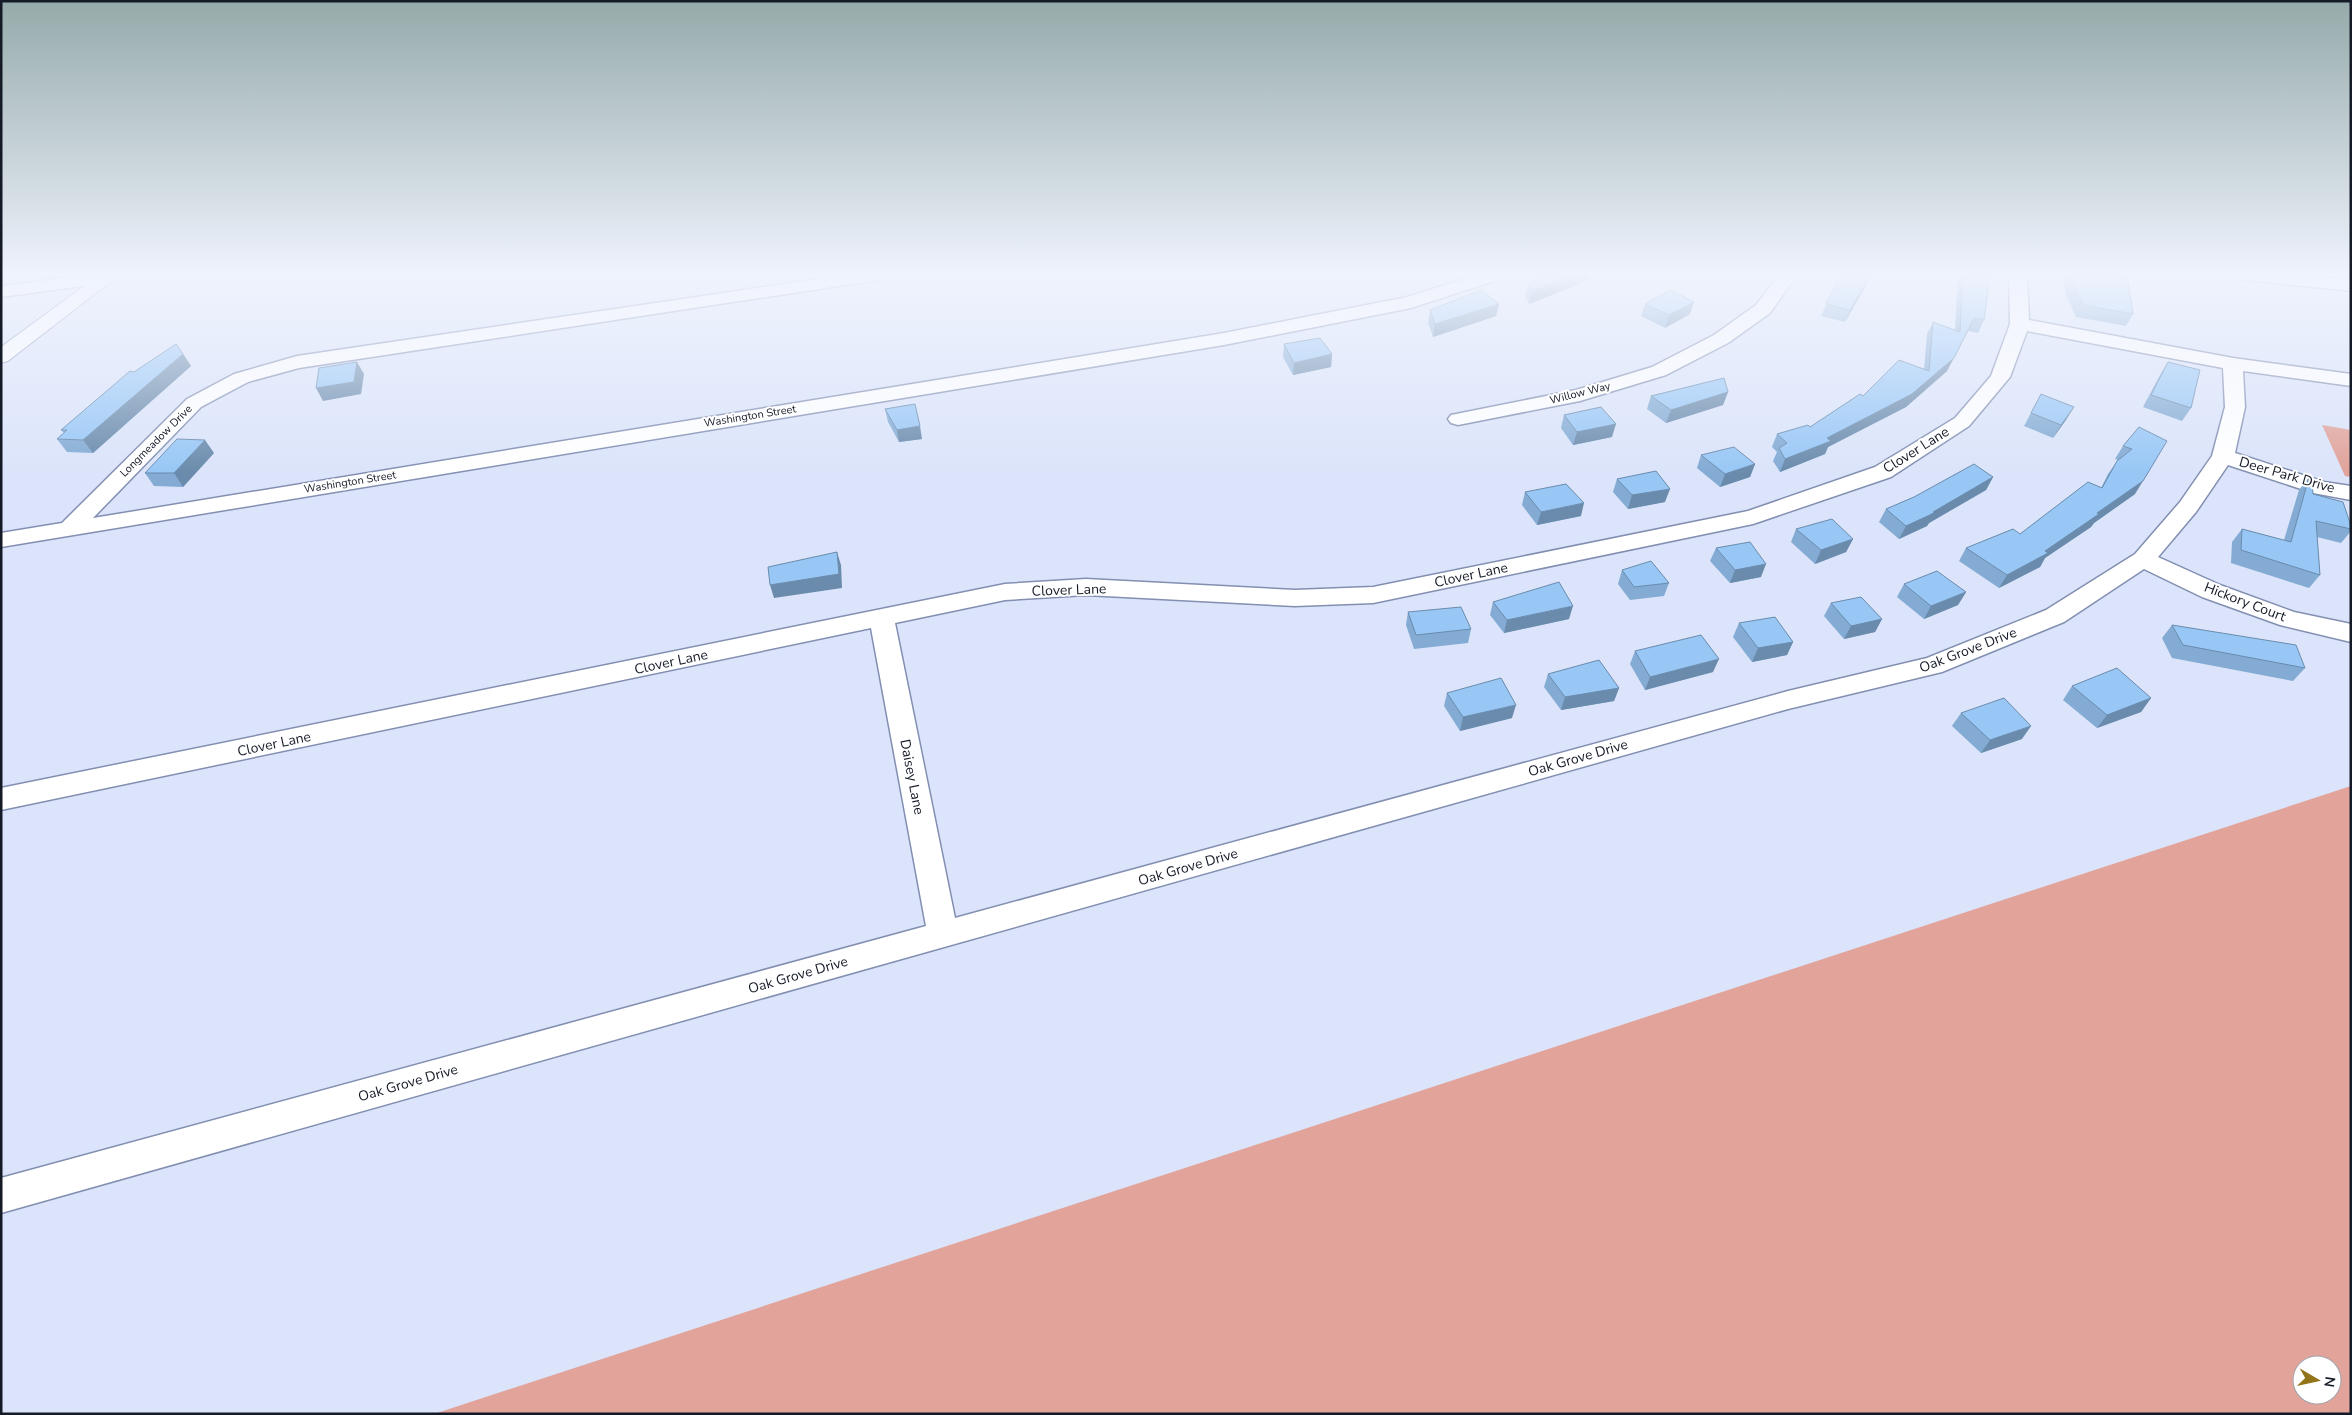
<svg xmlns="http://www.w3.org/2000/svg" width="2352" height="1415" viewBox="0 0 2352 1415" font-family="'Nunito Sans',sans-serif">
  <style>
    .green { fill: #e1a39a; fill-rule: evenodd }
    .lines { fill: none; stroke-linecap: round; stroke-linejoin: round }
    .street-casing { stroke: #828fb1; stroke-width: 3 }
    .secondary-casing { stroke: #828fb1; stroke-width: 2 }
    .street { fill: #fff; fill-rule: evenodd }
    .secondary { fill: #fff; fill-rule: evenodd }
    .wall { fill: #83abd4 }
    .shaded-wall { fill: #6a8bac }
    .building { fill: #98c7f6; stroke: #6a8bac }
    .labels { text-anchor: middle; dominant-baseline: central; stroke-width: 4; stroke-linejoin: round; paint-order: stroke }
    .far-street-label { font-size: 11px; fill: #151a27; stroke: #fff }
    .street-label { font-size: 14px; fill: #151a27; stroke: #fff }
  </style>
  <rect width="100%" height="100%" fill="#dbe4fa"/>
  <!-- green -->
  <g class="green">
    <path d="M 2322,425 L 2351,430 L 2351,477 L 2345,476 Z"/>
    <path d="M 2351,786 L 2351,1414 L 434,1414 ZM 2302,1365 L 2332,1365 L 2332,1395 L 2302,1395 Z"/>
  </g>
  <g class="lines">
    <!-- street casing -->
    <g class="street-casing">
      <g id="street">
        <path d="M 90,275 L 112,275 L 114,278 L 111,282 L 105,283 L 1,297 L 1,286 Z"/>
        <path d="M 845,275 L 887,275 L 884,279 L 878,280 L 299,368 L 248,382 L 201,407 L 93,518 L 1224,333 L 1407,297 L 1477,275 L 1503,275 L 1500,279 L 1411,308 L 1224,345 L 1,547 L 1,533 L 62,523 L 187,399 L 234,374 L 297,356 Z"/>
        <path d="M 1779,275 L 1797,275 L 1770,313 L 1728,343 L 1666,375 L 1580,401 L 1458,425 L 1451,423 L 1448,419 L 1451,415 L 1576,390 L 1652,367 L 1714,335 L 1756,305 Z"/>
        <path d="M 2009,275 L 2027,275 L 2029,320 L 2233,358 L 2351,374 L 2351,386 L 2243,371 L 2245,407 L 2235,453 L 2324,482 L 2351,486 L 2351,500 L 2313,493 L 2228,465 L 2196,512 L 2158,557 L 2220,585 L 2294,612 L 2351,624 L 2351,642 L 2280,625 L 2202,597 L 2144,569 L 2064,622 L 1942,672 L 1788,709 L 1,1213 L 1,1178 L 926,926 L 871,628 L 1,810 L 1,788 L 1005,584 L 1086,579 L 1295,590 L 1373,587 L 1748,511 L 1875,467 L 1955,418 L 1991,376 L 2010,324 ZM 2027,331 L 2223,368 L 2225,407 L 2212,456 L 2180,502 L 2135,554 L 2046,610 L 1927,658 L 1788,691 L 955,918 L 895,623 L 1005,600 L 1086,595 L 1295,606 L 1373,603 L 1753,524 L 1891,477 L 1969,426 L 2010,377 Z"/>
        <path d="M 2238,275 L 2294,275 L 2351,280 L 2351,291 L 2247,280 L 2241,279 Z"/>
      </g>
    </g>
    <!-- secondary casing -->
    <g class="secondary-casing">
      <path id="secondary" d="M 99,275 L 119,275 L 8,361 L 1,363 L 1,347 Z"/>
    </g>
    <!-- street -->
    <use href="#street" class="street"/>
    <!-- secondary -->
    <use href="#secondary" class="secondary"/>
  </g>
  <!-- wall -->
  <g class="wall">
    <path d="M 1840,275 L 1871,275 L 1867,284 L 1845,322 L 1821,316 Z"/>
    <path d="M 1958,275 L 1990,275 L 1984,320 L 1978,333 L 1968,331 L 1947,371 L 1906,407 L 1828,447 L 1825,454 L 1780,472 L 1773,461 L 1777,452 L 1772,447 L 1777,434 L 1810,427 L 1863,396 L 1924,370 L 1927,334 L 1933,322 L 1955,330 Z"/>
    <path d="M 2062,275 L 2127,275 L 2133,314 L 2126,326 L 2076,317 L 2065,292 Z"/>
    <path d="M 1528,284 L 1579,284 L 1529,304 L 1525,296 Z"/>
    <path d="M 1499,304 L 1496,316 L 1433,337 L 1428,323 L 1430,310 Z"/>
    <path d="M 1645,304 L 1690,314 L 1665,328 L 1641,316 Z"/>
    <path d="M 1284,344 L 1332,354 L 1331,367 L 1293,375 L 1283,357 Z"/>
    <path d="M 183,354 L 191,366 L 93,453 L 67,452 L 57,439 L 64,433 L 61,430 L 134,372 Z"/>
    <path d="M 2168,362 L 2191,408 L 2182,421 L 2143,407 L 2160,375 Z"/>
    <path d="M 1728,392 L 1723,405 L 1666,423 L 1647,409 L 1651,396 Z"/>
    <path d="M 2041,394 L 2066,420 L 2053,438 L 2024,426 Z"/>
    <path d="M 885,409 L 922,439 L 899,442 L 888,422 Z"/>
    <path d="M 1564,415 L 1612,437 L 1573,445 L 1561,428 Z"/>
    <path d="M 2139,427 L 2135,494 L 2094,523 L 2091,527 L 2045,558 L 2040,567 L 1999,588 L 1959,561 L 1966,548 L 2020,534 L 2101,488 L 2108,474 L 2118,460 L 2115,459 L 2123,446 Z"/>
    <path d="M 214,453 L 183,487 L 154,486 L 145,473 Z"/>
    <path d="M 1701,455 L 1755,464 L 1750,477 L 1720,487 L 1697,468 Z"/>
    <path d="M 1993,477 L 1986,490 L 1929,523 L 1927,526 L 1899,539 L 1879,522 L 1886,509 Z"/>
    <path d="M 2309,477 L 2313,494 L 2351,526 L 2351,531 L 2341,543 L 2317,537 L 2320,575 L 2309,588 L 2231,563 L 2232,542 L 2242,529 L 2284,540 L 2299,490 Z"/>
    <path d="M 1617,479 L 1665,502 L 1628,509 L 1613,492 Z"/>
    <path d="M 1525,492 L 1581,516 L 1537,525 L 1522,505 Z"/>
    <path d="M 1796,529 L 1853,539 L 1846,552 L 1815,564 L 1791,542 Z"/>
    <path d="M 1716,548 L 1761,577 L 1730,583 L 1710,561 Z"/>
    <path d="M 1622,570 L 1669,583 L 1664,596 L 1630,600 L 1618,584 Z"/>
    <path d="M 1904,584 L 1966,592 L 1958,605 L 1924,619 L 1897,597 Z"/>
    <path d="M 1493,602 L 1569,619 L 1504,633 L 1490,615 Z"/>
    <path d="M 1831,603 L 1882,619 L 1875,632 L 1844,639 L 1824,616 Z"/>
    <path d="M 1408,612 L 1471,629 L 1468,643 L 1414,649 L 1406,625 Z"/>
    <path d="M 1739,623 L 1793,642 L 1787,655 L 1752,662 L 1733,637 Z"/>
    <path d="M 2172,625 L 2305,668 L 2293,681 L 2172,658 L 2162,638 Z"/>
    <path d="M 1635,651 L 1713,672 L 1645,690 L 1630,664 Z"/>
    <path d="M 1548,674 L 1619,688 L 1614,701 L 1561,710 L 1544,687 Z"/>
    <path d="M 2072,686 L 2151,698 L 2141,712 L 2097,728 L 2063,700 Z"/>
    <path d="M 1447,693 L 1512,718 L 1460,731 L 1444,706 Z"/>
    <path d="M 1961,713 L 2022,739 L 1981,753 L 1952,726 Z"/>
  </g>
  <!-- shaded-wall -->
  <g class="shaded-wall">
    <path d="M 1575,275 L 1593,275 L 1579,284 L 1529,304 L 1532,291 Z"/>
    <path d="M 1870,275 L 1871,275 L 1867,284 L 1845,322 L 1850,310 Z"/>
    <path d="M 1694,302 L 1690,314 L 1665,328 L 1669,315 Z"/>
    <path d="M 1499,304 L 1496,316 L 1433,337 L 1435,324 Z"/>
    <path d="M 1974,318 L 1947,371 L 1906,407 L 1828,447 L 1825,454 L 1780,472 L 1785,459 L 1912,394 Z"/>
    <path d="M 183,354 L 191,366 L 93,453 L 83,440 Z"/>
    <path d="M 1332,354 L 1331,367 L 1293,375 L 1294,363 Z"/>
    <path d="M 357,362 L 364,374 L 361,394 L 323,401 L 316,388 Z"/>
    <path d="M 1728,392 L 1723,405 L 1666,423 L 1671,410 Z"/>
    <path d="M 2074,407 L 2066,420 L 2053,438 L 2061,425 Z"/>
    <path d="M 1616,424 L 1612,437 L 1573,445 L 1577,432 Z"/>
    <path d="M 920,426 L 922,439 L 899,442 L 897,430 Z"/>
    <path d="M 205,440 L 214,453 L 183,487 L 174,473 Z"/>
    <path d="M 1755,464 L 1750,477 L 1720,487 L 1725,474 Z"/>
    <path d="M 1993,477 L 1986,490 L 1929,523 L 1927,526 L 1899,539 L 1906,526 L 1933,512 Z"/>
    <path d="M 2143,481 L 2135,494 L 2094,523 L 2091,527 L 2045,558 L 2040,567 L 1999,588 L 2007,575 L 2045,551 L 2097,513 Z"/>
    <path d="M 1670,489 L 1665,502 L 1628,509 L 1632,495 Z"/>
    <path d="M 1584,503 L 1581,516 L 1537,525 L 1541,512 Z"/>
    <path d="M 1853,539 L 1846,552 L 1815,564 L 1821,550 Z"/>
    <path d="M 837,552 L 841,565 L 842,588 L 774,598 L 770,585 Z"/>
    <path d="M 1766,564 L 1761,577 L 1730,583 L 1735,570 Z"/>
    <path d="M 1966,592 L 1958,605 L 1924,619 L 1931,606 Z"/>
    <path d="M 1573,606 L 1569,619 L 1504,633 L 1507,620 Z"/>
    <path d="M 1882,619 L 1875,632 L 1844,639 L 1851,626 Z"/>
    <path d="M 1793,642 L 1787,655 L 1752,662 L 1758,648 Z"/>
    <path d="M 1719,659 L 1713,672 L 1645,690 L 1650,677 Z"/>
    <path d="M 1619,688 L 1614,701 L 1561,710 L 1565,697 Z"/>
    <path d="M 2151,698 L 2141,712 L 2097,728 L 2107,715 Z"/>
    <path d="M 1516,705 L 1512,718 L 1460,731 L 1463,717 Z"/>
    <path d="M 2031,726 L 2022,739 L 1981,753 L 1990,740 Z"/>
  </g>
  <!-- building -->
  <g class="building">
    <path d="M 1542,275 L 1575,275 L 1532,291 L 1528,284 Z"/>
    <path d="M 1840,275 L 1870,275 L 1850,310 L 1826,304 Z"/>
    <path d="M 1963,275 L 1990,275 L 1984,320 L 1974,318 L 1954,358 L 1912,394 L 1827,438 L 1831,441 L 1785,459 L 1779,448 L 1787,443 L 1777,434 L 1808,425 L 1810,427 L 1860,394 L 1863,396 L 1899,360 L 1929,371 L 1933,322 L 1960,332 Z"/>
    <path d="M 2071,275 L 2127,275 L 2133,314 L 2083,305 L 2072,280 Z"/>
    <path d="M 1481,290 L 1499,304 L 1435,324 L 1430,310 Z"/>
    <path d="M 1671,290 L 1694,302 L 1669,315 L 1645,304 Z"/>
    <path d="M 1320,338 L 1332,354 L 1294,363 L 1284,344 Z"/>
    <path d="M 176,344 L 183,354 L 83,440 L 57,439 L 67,430 L 61,430 L 130,371 L 134,372 Z"/>
    <path d="M 357,362 L 354,382 L 316,388 L 319,368 Z"/>
    <path d="M 2168,362 L 2200,370 L 2191,408 L 2151,395 Z"/>
    <path d="M 1724,378 L 1728,392 L 1671,410 L 1651,396 Z"/>
    <path d="M 2041,394 L 2074,407 L 2061,425 L 2031,413 Z"/>
    <path d="M 915,404 L 920,426 L 897,430 L 885,409 Z"/>
    <path d="M 1601,407 L 1616,424 L 1577,432 L 1564,415 Z"/>
    <path d="M 2139,427 L 2167,441 L 2143,481 L 2097,513 L 2099,514 L 2045,551 L 2048,553 L 2007,575 L 1966,548 L 2013,529 L 2020,534 L 2088,482 L 2102,488 L 2117,461 L 2132,449 L 2123,446 Z"/>
    <path d="M 177,439 L 205,440 L 174,473 L 145,473 Z"/>
    <path d="M 1734,447 L 1755,464 L 1725,474 L 1701,455 Z"/>
    <path d="M 1974,464 L 1993,477 L 1933,512 L 1934,513 L 1906,526 L 1886,509 L 1914,497 Z"/>
    <path d="M 1656,471 L 1670,489 L 1632,495 L 1617,479 Z"/>
    <path d="M 2309,477 L 2312,478 L 2313,494 L 2343,502 L 2351,526 L 2351,529 L 2316,521 L 2320,575 L 2241,550 L 2242,529 L 2291,542 Z"/>
    <path d="M 1566,484 L 1584,503 L 1541,512 L 1525,492 Z"/>
    <path d="M 1832,519 L 1853,539 L 1821,550 L 1796,529 Z"/>
    <path d="M 1750,542 L 1766,564 L 1735,570 L 1716,548 Z"/>
    <path d="M 837,552 L 839,574 L 770,585 L 768,567 Z"/>
    <path d="M 1651,561 L 1669,583 L 1634,587 L 1622,570 Z"/>
    <path d="M 1937,571 L 1966,592 L 1931,606 L 1904,584 Z"/>
    <path d="M 1559,582 L 1573,606 L 1507,620 L 1493,602 Z"/>
    <path d="M 1861,597 L 1882,619 L 1851,626 L 1831,603 Z"/>
    <path d="M 1461,607 L 1471,629 L 1416,635 L 1408,612 Z"/>
    <path d="M 1775,617 L 1793,642 L 1758,648 L 1739,623 Z"/>
    <path d="M 2172,625 L 2296,645 L 2305,668 L 2183,645 Z"/>
    <path d="M 1701,635 L 1719,659 L 1650,677 L 1635,651 Z"/>
    <path d="M 1599,660 L 1619,688 L 1565,697 L 1548,674 Z"/>
    <path d="M 2117,668 L 2151,698 L 2107,715 L 2072,686 Z"/>
    <path d="M 1501,678 L 1516,705 L 1463,717 L 1447,693 Z"/>
    <path d="M 2004,698 L 2031,726 L 1990,740 L 1961,713 Z"/>
  </g>
  <!-- sky -->
  <linearGradient id="sky" x2="0" y2="1"><stop stop-color="#95aaaa"/><stop offset="0.58" stop-color="#eff3fd"/><stop offset="1" stop-color="#eff3fd" stop-opacity="0"/></linearGradient>
  <rect width="2352" height="473" fill="url(#sky)"/>
  <g class="labels">
    <!-- far-street labels -->
    <g class="far-street-label">
      <text transform="translate(1580 393) rotate(-14)">Willow Way</text>
      <text transform="translate(750 416) rotate(-9)">Washington Street</text>
      <text transform="translate(156 441) rotate(-45)">Longmeadow Drive</text>
      <text transform="translate(350 482) rotate(-9)">Washington Street</text>
    </g>
    <!-- street labels -->
    <g class="street-label">
      <text transform="translate(1916 450) rotate(-32)">Clover Lane</text>
      <text transform="translate(2287 475) rotate(16)">Deer Park Drive</text>
      <text transform="translate(1471 575) rotate(-12)">Clover Lane</text>
      <text transform="translate(1069 590) rotate(-2)">Clover Lane</text>
      <text transform="translate(2245 602) rotate(21)">Hickory Court</text>
      <text transform="translate(1968 650) rotate(-21)">Oak Grove Drive</text>
      <text transform="translate(671 662) rotate(-12)">Clover Lane</text>
      <text transform="translate(274 744) rotate(-12)">Clover Lane</text>
      <text transform="translate(1578 758) rotate(-16)">Oak Grove Drive</text>
      <text transform="translate(912 777) rotate(79)">Daisey Lane</text>
      <text transform="translate(1188 867) rotate(-16)">Oak Grove Drive</text>
      <text transform="translate(798 975) rotate(-16)">Oak Grove Drive</text>
      <text transform="translate(408 1083) rotate(-16)">Oak Grove Drive</text>
    </g>
  </g>
  <!-- border -->
  <rect width="2352" height="1415" fill="none" stroke="#151a27" stroke-width="5"/>
  <!-- north arrow -->
  <g transform="translate(2317 1380) rotate(99)"><circle r="24" fill="#ffffff" stroke="#a1a3a9"/>
  <path d="M0-4L9 19L0 12L-9 19Z" fill="#92741a"/>
  <text y="-8" font-size="14" font-weight="bold" text-anchor="middle" fill="#151a27">N</text>
  </g>
</svg>
